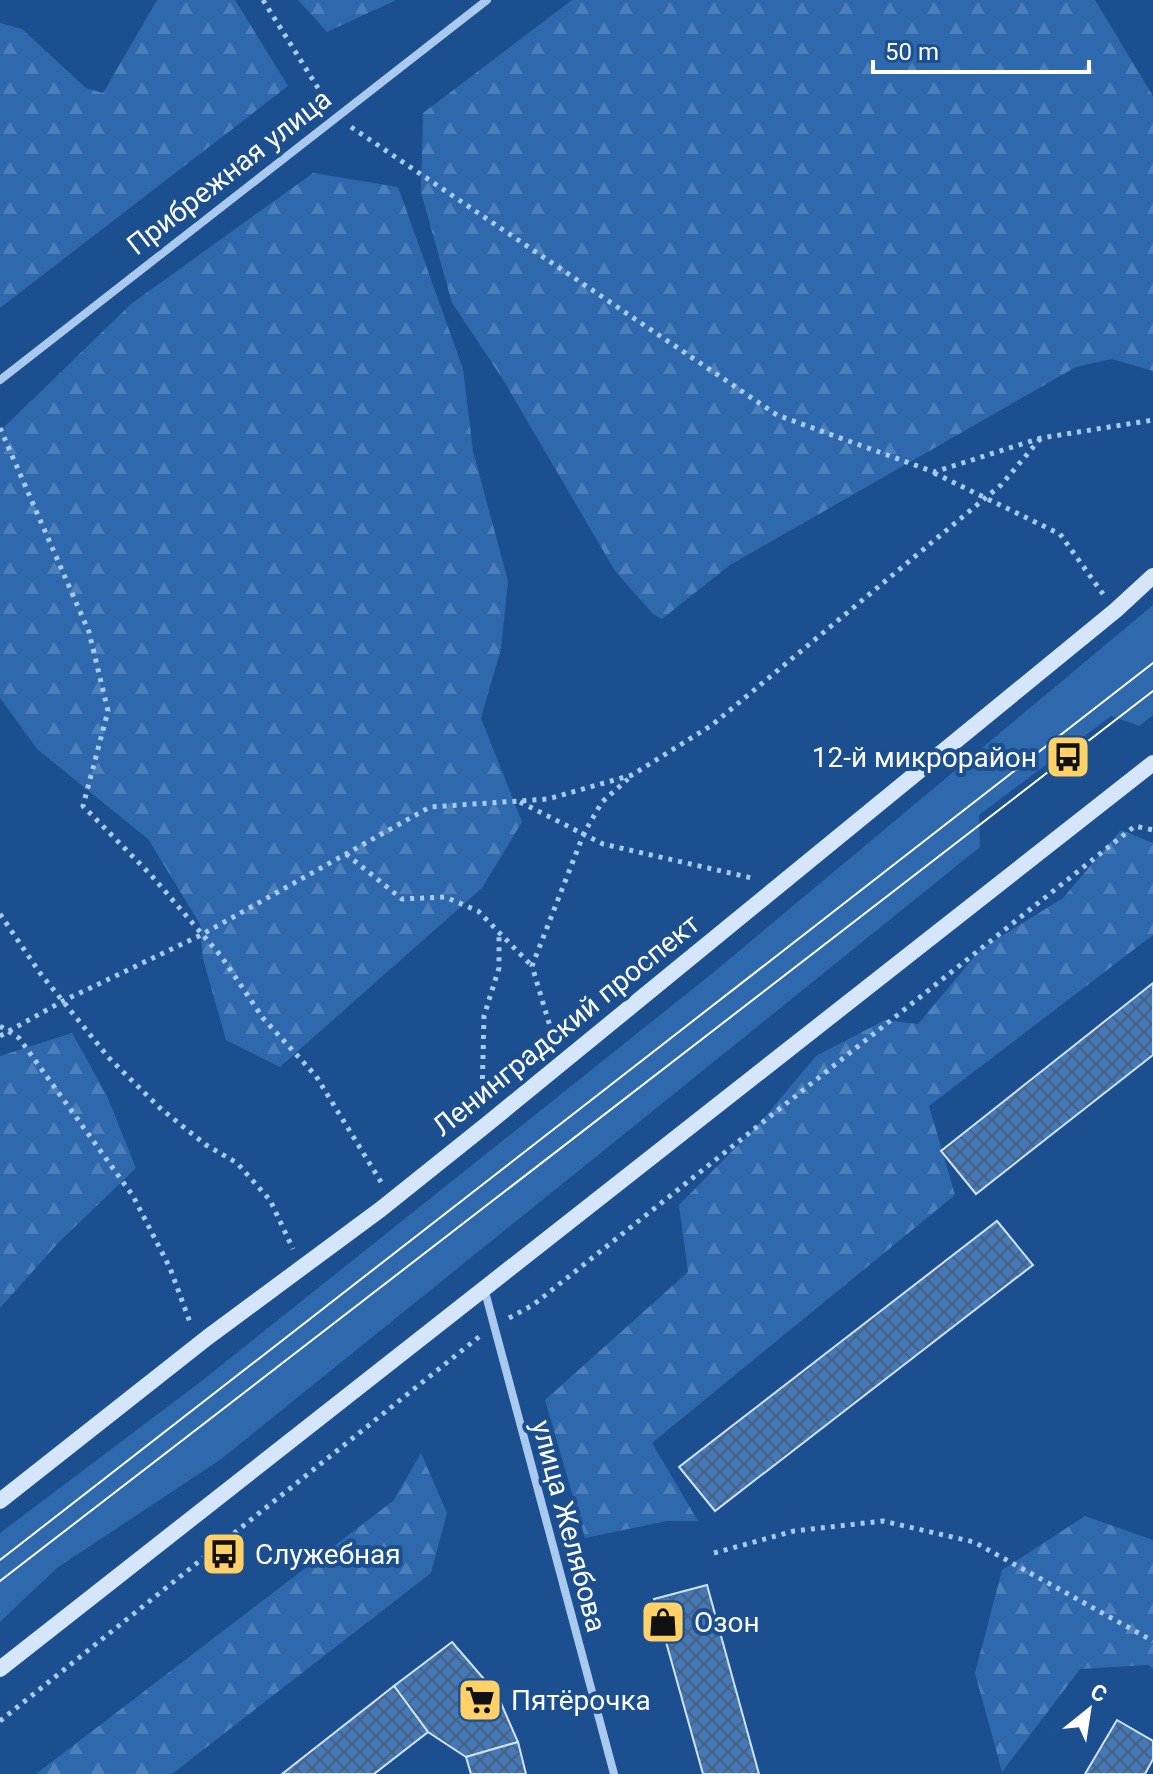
<svg xmlns="http://www.w3.org/2000/svg" width="1153" height="1774" viewBox="0 0 1153 1774" font-family="Roboto,sans-serif">
  <style>
    .grass { fill: #2e69ad }
    .forest { fill: url(#forest-firs) }
    .building { fill: url(#building-cross-hatch); stroke: #cfe3fa; stroke-width: 2 }
    .lines { fill: none; stroke-linecap: round; stroke-linejoin: round }
    .path { stroke: #a9c9ee; stroke-width: 5; stroke-dasharray: 4 6; stroke-linecap: butt }
    .minor { stroke: #a9c9ee; stroke-width: 8 }
    .secondary { stroke: #d6e6fa; stroke-width: 16 }
    .tram { stroke: #fff; stroke-width: 2 }
    .labels { text-anchor: middle; dominant-baseline: central; stroke-width: 8; stroke-linejoin: round; paint-order: stroke }
    .street-label { font-size: 28px; fill: #fff; stroke: #1b4f8f }
    .poi-label { font-size: 28px; fill: #fff; stroke: #1b4f8f; text-anchor: start }
  </style>
  <defs>
    <pattern id="forest-firs" width="22" height="20" patternUnits="userSpaceOnUse" patternTransform="scale(2)"><rect width="22" height="20" fill="#2e69ad"/><path d="M5 1l3.5 6h-7zM16 11l3.5 6h-7z" fill="#4d80b9"/></pattern>
    <pattern id="building-cross-hatch" width="8" height="8" patternUnits="userSpaceOnUse" patternTransform="scale(2)"><rect width="8" height="8" fill="#4478b7"/><path d="M0 0l8 8M0 8l8-8" fill="none" stroke="#486282"/></pattern>
  </defs>
  <rect width="100%" height="100%" fill="#1b4f8f"/>
  <!-- grass -->
  <path class="grass" d="M 1153,605 L 1153,715 L 1139,726 L 1111,716 L 979,815 L 980,847 L 220,1460 L 57,1568 L 0,1622 L 0,1533 L 199,1383 L 714,972 Z"/>
  <!-- forest -->
  <g class="forest">
    <path d="M 157,0 L 235,0 L 288,86 L 0,308 L 0,23 L 22,29 L 86,88 L 103,93 Z"/>
    <path d="M 298,0 L 396,0 L 327,32 Z"/>
    <path d="M 572,0 L 1095,0 L 1153,96 L 1153,371 L 1112,359 L 1076,367 L 730,565 L 662,619 L 653,614 L 615,571 L 502,378 L 452,303 L 421,192 L 423,113 Z"/>
    <path d="M 313,173 L 398,187 L 463,369 L 473,451 L 508,581 L 501,649 L 481,718 L 522,822 L 482,888 L 280,1067 L 226,1040 L 203,959 L 200,924 L 148,839 L 37,749 L 0,698 L 0,431 L 131,304 Z"/>
    <path d="M 1121,830 L 1153,843 L 1153,935 L 929,1106 L 955,1195 L 652,1443 L 698,1521 L 667,1521 L 585,1538 L 545,1400 L 688,1272 L 679,1205 L 759,1124 L 816,1056 L 885,1020 L 918,1024 L 981,949 L 1063,898 Z"/>
    <path d="M 72,1033 L 107,1096 L 136,1168 L 59,1242 L 0,1308 L 0,1056 Z"/>
    <path d="M 421,1453 L 447,1513 L 431,1573 L 172,1774 L 36,1774 L 393,1501 Z"/>
    <path d="M 1085,1516 L 1153,1540 L 1153,1669 L 1148,1665 L 1080,1669 L 1002,1772 L 975,1673 L 1002,1570 Z"/>
  </g>
  <!-- building -->
  <g class="building">
    <path d="M 1153,983 L 1153,1055 L 976,1194 L 941,1151 Z"/>
    <path d="M 997,1221 L 1033,1265 L 715,1511 L 679,1467 Z"/>
    <path d="M 707,1585 L 759,1774 L 703,1774 L 654,1599 Z"/>
    <path d="M 452,1642 L 497,1694 L 518,1742 L 466,1757 L 428,1732 L 394,1686 Z"/>
    <path d="M 394,1686 L 428,1732 L 374,1774 L 282,1774 Z"/>
    <path d="M 1117,1720 L 1153,1741 L 1153,1759 L 1145,1774 L 1085,1774 Z"/>
    <path d="M 518,1742 L 526,1774 L 471,1774 L 466,1757 Z"/>
  </g>
  <g class="lines">
    <!-- path -->
    <g class="path">
      <path d="M 263,0 L 328,104"/>
      <path d="M 351,127 L 777,415 L 934,472 L 1041,438 L 1153,420"/>
      <path d="M 0,428 L 89,632 L 108,711 L 83,806 L 151,875 L 221,956 L 263,1018 L 316,1076 L 381,1182"/>
      <path d="M 934,473 L 1060,534 L 1103,594"/>
      <path d="M 520,802 L 603,844 L 752,878"/>
      <path d="M 346,854 L 402,899 L 445,897 L 478,911 L 532,966"/>
      <path d="M 0,914 L 40,973 L 109,1058 L 160,1108 L 206,1145 L 237,1163 L 270,1200 L 293,1249"/>
      <path d="M 0,1026 L 19,1038 L 133,1196 L 170,1268 L 191,1325"/>
      <path d="M 0,1036 L 63,1001 L 201,935 L 430,807 L 548,799 L 632,775 L 712,725 L 1001,485 L 1041,438"/>
      <path d="M 555,1043 L 532,966 L 584,833 L 602,802 L 628,779"/>
      <path d="M 482,1099 L 484,1016 L 499,968 L 499,936"/>
      <path d="M 509,1318 L 533,1305 L 1135,826 L 1153,830"/>
      <path d="M 714,1553 L 794,1531 L 883,1521 L 974,1542 L 1153,1641"/>
      <path d="M 0,1721 L 480,1336"/>
    </g>
    <!-- minor -->
    <g class="minor">
      <path d="M 0,380 L 487,0"/>
      <path d="M 484,1288 L 614,1774"/>
    </g>
    <!-- secondary -->
    <g class="secondary">
      <path d="M 0,1501 L 208,1337 L 381,1209 L 486,1125 L 1116,610 L 1153,576"/>
      <path d="M 0,1669 L 1153,763"/>
    </g>
    <!-- tram -->
    <g class="tram">
      <path d="M 0,1560 L 1153,663"/>
      <path d="M 0,1581 L 1153,691"/>
    </g>
  </g>
  <!-- icons -->
  <defs>
    <g id="bus-square" transform="scale(2.3)"><rect x="-9" y="-9" width="18" height="18" rx="4" fill="#ffd166" stroke="#1b4f8f"/><path d="M-5-6H5V4H4V6H2V4H-2V6H-4V4H-5ZM-3.5-4V0h7V-4ZM-3.5 1.2v1.5H-2V1.2ZM2 1.2v1.5H3.5V1.2Z" fill="#111"/></g>
    <g id="shop-square" transform="scale(2.3)"><rect x="-9" y="-9" width="18" height="18" rx="4" fill="#ffd166" stroke="#1b4f8f"/><path d="M-5-2.5h2.3a2.7 3.5 0 0 1 5.4 0H5L5.5 6h-11ZM-1.5-2.5h3a1.5 2.3 0 0 0-3 0Z" fill="#111"/></g>
    <g id="supermarket-square" transform="scale(2.3)"><rect x="-9" y="-9" width="18" height="18" rx="4" fill="#ffd166" stroke="#1b4f8f"/><path d="M-6-5.5h2.5l.6 2H6L4.5 2H-2.5L-4.4-4H-6ZM-1.5 3.2a1.3 1.3 0 1 0 .1 0ZM3 3.2a1.3 1.3 0 1 0 .1 0Z" fill="#111"/></g>
  </defs>
  <g fill-rule="evenodd">
    <use href="#bus-square" x="1068" y="757"/>
    <use href="#bus-square" x="224" y="1554"/>
    <use href="#shop-square" x="663" y="1622"/>
    <use href="#supermarket-square" x="480" y="1700"/>
  </g>
  <g class="labels">
    <!-- street labels -->
    <g class="street-label">
      <text transform="translate(229 172) rotate(-38)">Прибрежная улица</text>
      <text transform="translate(566 1025) rotate(-39)">Ленинградский проспект</text>
      <text transform="translate(569 1526) rotate(75)">улица Желябова</text>
    </g>
    <!-- poi labels -->
    <g class="poi-label">
      <text x="1037" y="757" text-anchor="end">12-й микрорайон</text>
      <text x="255" y="1554">Служебная</text>
      <text x="694" y="1622">Озон</text>
      <text x="511" y="1700">Пятёрочка</text>
    </g>
  </g>
  <!-- north arrow -->
  <g transform="translate(1089 1710) rotate(30)" stroke="#1b4f8f" stroke-width="6" paint-order="stroke">
  <path d="M0-6L14 30L0 20L-14 30Z" fill="#ffffff"/>
  <text y="-12" font-size="22" font-weight="bold" text-anchor="middle" fill="#ffffff">С</text>
  </g>
  <!-- scale -->
  <path d="M873 60v12h216v-12" fill="none" stroke="#ffffff" stroke-width="4"/>
  <text x="885" y="60" font-size="24" fill="#ffffff" stroke="#1b4f8f" stroke-width="6" paint-order="stroke">50 m</text>
</svg>
